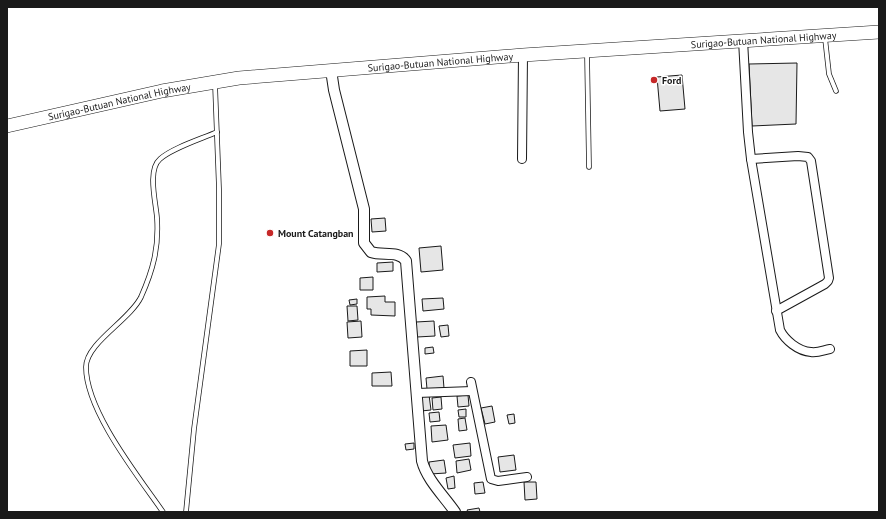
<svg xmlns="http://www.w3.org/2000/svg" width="886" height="519" viewBox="0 0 886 519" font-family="'PT Sans',sans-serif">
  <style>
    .building { fill: #e6e6e6; stroke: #1a1a1a }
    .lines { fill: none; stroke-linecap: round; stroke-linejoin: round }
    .service-casing { stroke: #1a1a1a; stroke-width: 5.5 }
    .minor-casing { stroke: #1a1a1a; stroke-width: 10 }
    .tertiary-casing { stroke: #1a1a1a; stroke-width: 12 }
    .trunk-casing { stroke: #1a1a1a; stroke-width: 14 }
    .service { stroke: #fff; stroke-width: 4 }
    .minor { stroke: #fff; stroke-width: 8 }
    .tertiary { stroke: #fff; stroke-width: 10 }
    .trunk { stroke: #fff; stroke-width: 13 }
    .poi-dot { fill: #c62828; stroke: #fff; stroke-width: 1.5 }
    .labels { text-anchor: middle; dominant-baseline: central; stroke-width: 3; stroke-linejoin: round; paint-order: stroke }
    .street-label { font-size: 10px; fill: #1a1a1a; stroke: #fff }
    .poi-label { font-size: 10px; font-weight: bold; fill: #1a1a1a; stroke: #fff; text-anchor: start }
  </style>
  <rect width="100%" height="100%" fill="#fff"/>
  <!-- building -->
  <g class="building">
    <path d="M 797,63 L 796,124 L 752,126 L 749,64 Z"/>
    <path d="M 682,75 L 685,109 L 660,111 L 657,77 Z"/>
    <path d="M 385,218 L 386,231 L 372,232 L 371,219 Z"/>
    <path d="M 441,246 L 443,270 L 421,272 L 419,248 Z"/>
    <path d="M 393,262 L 393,271 L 377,272 L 377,263 Z"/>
    <path d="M 373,277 L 373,290 L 360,290 L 360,278 Z"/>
    <path d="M 385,296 L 385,302 L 395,302 L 395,316 L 371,315 L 371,309 L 367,309 L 367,297 Z"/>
    <path d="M 443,298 L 444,309 L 423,311 L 422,299 Z"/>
    <path d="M 357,299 L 357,304 L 350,305 L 349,300 Z"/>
    <path d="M 347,306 L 357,306 L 358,320 L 348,321 Z"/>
    <path d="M 361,321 L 362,337 L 348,338 L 347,322 Z"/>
    <path d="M 434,321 L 435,336 L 417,337 L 416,322 Z"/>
    <path d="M 448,325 L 449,336 L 441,337 L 439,326 Z"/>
    <path d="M 433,347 L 434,353 L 425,354 L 425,348 Z"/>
    <path d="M 367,350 L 367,366 L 350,366 L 350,351 Z"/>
    <path d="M 391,372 L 392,386 L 372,386 L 372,373 Z"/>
    <path d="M 443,376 L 444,388 L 427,389 L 426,378 Z"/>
    <path d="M 429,395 L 431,410 L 421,411 L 420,396 Z"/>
    <path d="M 468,395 L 469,406 L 458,407 L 457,396 Z"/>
    <path d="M 441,397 L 442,409 L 433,410 L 432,398 Z"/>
    <path d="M 492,406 L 495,422 L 485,424 L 481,408 Z"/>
    <path d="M 466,409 L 466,417 L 459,417 L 458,410 Z"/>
    <path d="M 439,412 L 440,421 L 430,422 L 429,413 Z"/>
    <path d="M 514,414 L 515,423 L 509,424 L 507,415 Z"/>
    <path d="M 465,418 L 467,430 L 459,431 L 458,419 Z"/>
    <path d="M 446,425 L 448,440 L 432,442 L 431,426 Z"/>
    <path d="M 414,443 L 414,449 L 406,450 L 405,444 Z"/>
    <path d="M 470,443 L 471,456 L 455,458 L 453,445 Z"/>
    <path d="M 514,455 L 516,470 L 500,472 L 498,457 Z"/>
    <path d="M 469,459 L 471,470 L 457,473 L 456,461 Z"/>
    <path d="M 444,460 L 446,473 L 430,474 L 429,462 Z"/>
    <path d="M 454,476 L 455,488 L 448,489 L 446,478 Z"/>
    <path d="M 483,482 L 485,493 L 475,494 L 474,483 Z"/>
    <path d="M 524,482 L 536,482 L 537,499 L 525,500 Z"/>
    <path d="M 479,508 L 480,512 L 468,512 L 467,510 Z"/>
  </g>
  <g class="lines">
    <!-- service casing -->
    <g class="service-casing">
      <g id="service">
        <path d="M 825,38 L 829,74 L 836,91"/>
        <path d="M 587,53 L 589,167"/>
        <path d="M 163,512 C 138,476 86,411 86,367 C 86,343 130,320 141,297 C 153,270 159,248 157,218 C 156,203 147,170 160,159 C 172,148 201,139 217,132"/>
        <path d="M 186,512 L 194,429 L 219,244 L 219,189 L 215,84"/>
      </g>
    </g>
    <!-- minor casing -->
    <g class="minor-casing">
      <g id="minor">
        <path d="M 743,40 L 748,132 L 751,159 L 780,330 C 785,340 798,351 811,352 C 818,353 824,350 830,349"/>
        <path d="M 522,159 L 523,55"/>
        <path d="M 751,159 L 798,156 L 808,157 L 811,161 L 829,278 L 828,281 L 825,284 L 776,311"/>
        <path d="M 471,382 L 491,479 L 498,481 L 527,477"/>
        <path d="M 417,393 L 472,391"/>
      </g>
    </g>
    <!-- tertiary casing -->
    <g class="tertiary-casing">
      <path id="tertiary" d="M 331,70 L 334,90 L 364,209 L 364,243 L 371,252 C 382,256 399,250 406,261 L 422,461 C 427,480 444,496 455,512"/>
    </g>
    <!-- trunk casing -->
    <g class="trunk-casing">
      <g id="trunk">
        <path id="s1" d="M 7,126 L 162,91 L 239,78 L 523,55 L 879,32"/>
      </g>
    </g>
    <!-- service -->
    <use href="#service" class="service"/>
    <!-- minor -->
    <use href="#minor" class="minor"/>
    <!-- tertiary -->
    <use href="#tertiary" class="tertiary"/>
    <!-- trunk -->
    <use href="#trunk" class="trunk"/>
  </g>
  <!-- markers -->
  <g class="poi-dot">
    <circle cx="654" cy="80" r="4"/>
    <circle cx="270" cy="233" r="4"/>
  </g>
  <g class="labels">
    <!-- street labels -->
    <g class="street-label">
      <text stroke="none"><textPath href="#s1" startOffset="763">Surigao-Butuan National Highway</textPath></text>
      <text stroke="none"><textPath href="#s1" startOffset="439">Surigao-Butuan National Highway</textPath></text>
      <text stroke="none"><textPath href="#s1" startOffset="115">Surigao-Butuan National Highway</textPath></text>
    </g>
    <!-- poi labels -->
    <g class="poi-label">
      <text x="662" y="80">Ford</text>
      <text x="278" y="233">Mount Catangban</text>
    </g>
  </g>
  <!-- border -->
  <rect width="886" height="519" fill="none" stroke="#1a1a1a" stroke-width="16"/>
</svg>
